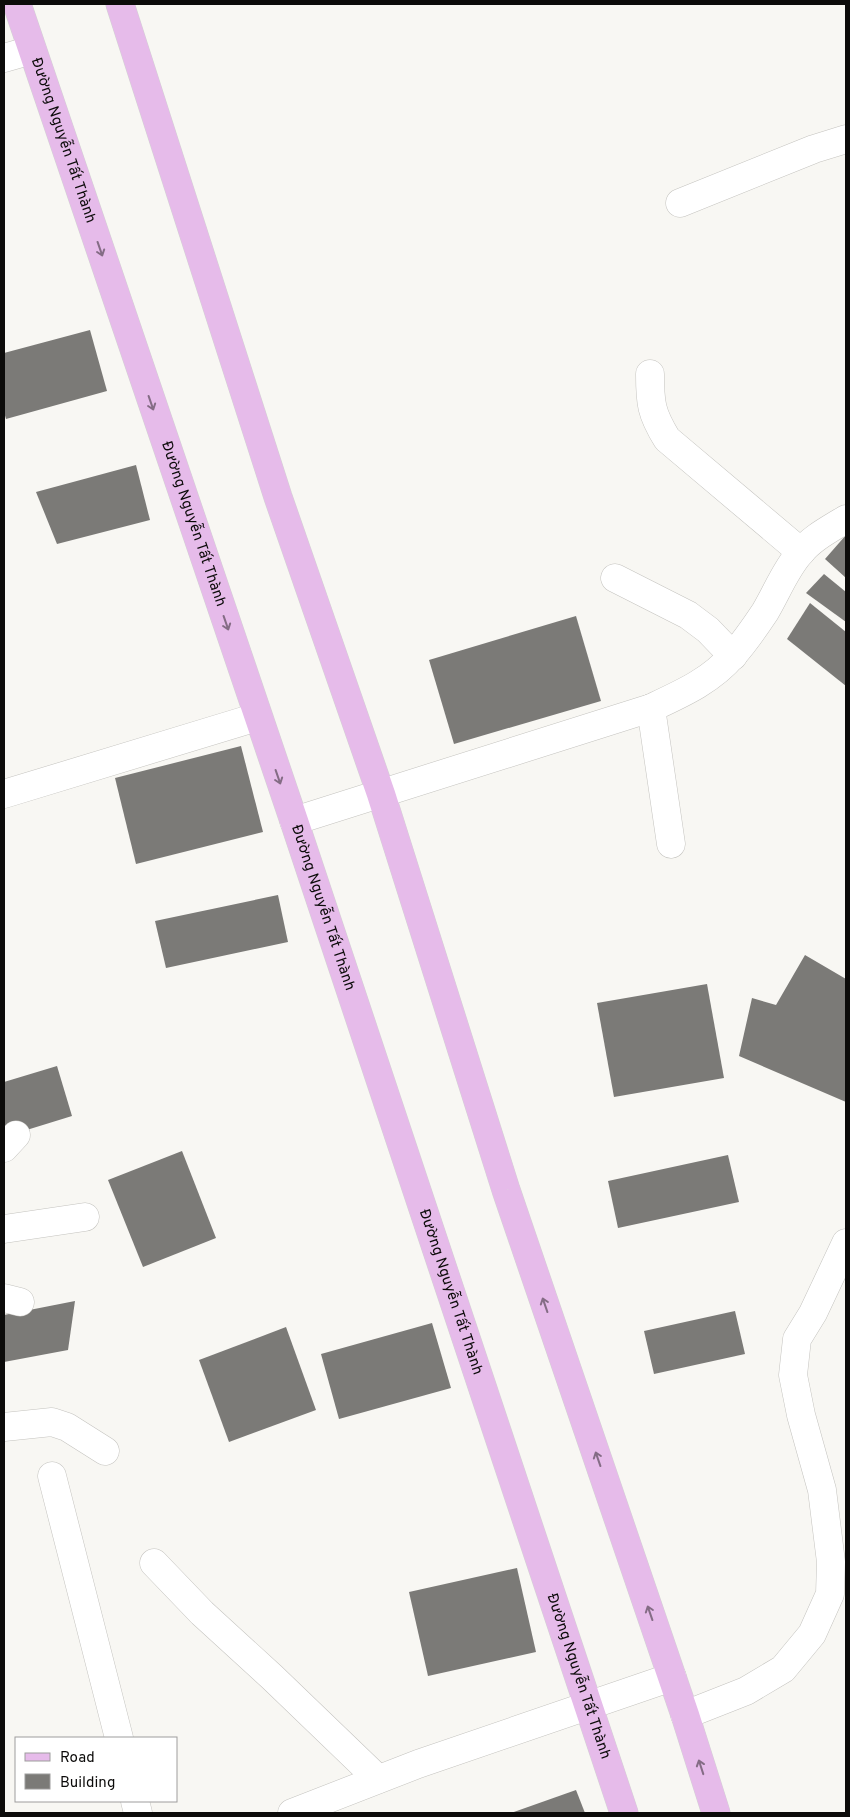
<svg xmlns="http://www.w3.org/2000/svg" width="850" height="1817" viewBox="0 0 850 1817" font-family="Overpass,sans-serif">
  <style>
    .building { fill: #7b7a77 }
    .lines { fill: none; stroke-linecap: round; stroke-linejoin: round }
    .minor-casing { stroke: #c4c3bf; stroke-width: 29 }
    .major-casing { stroke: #d3d3d3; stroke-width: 29 }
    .minor { stroke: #fff; stroke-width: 28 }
    .major { stroke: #e6bbea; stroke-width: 28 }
    .oneway { stroke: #846c85 }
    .labels { text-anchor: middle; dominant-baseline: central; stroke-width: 4; stroke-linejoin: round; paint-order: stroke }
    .street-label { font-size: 15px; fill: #0c0b0a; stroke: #fff }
  </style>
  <rect width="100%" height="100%" fill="#f8f7f3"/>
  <!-- building -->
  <g class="building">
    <path d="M 90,330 L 107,391 L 6,419 L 4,412 L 4,353 Z"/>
    <path d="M 136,465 L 150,520 L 57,544 L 36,492 Z"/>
    <path d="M 846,535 L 846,578 L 825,559 Z"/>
    <path d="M 824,574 L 846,592 L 846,622 L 806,593 Z"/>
    <path d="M 810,603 L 846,632 L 846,686 L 787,639 Z"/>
    <path d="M 576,616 L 601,701 L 454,744 L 429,660 Z"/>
    <path d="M 241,746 L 263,832 L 136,864 L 115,778 Z"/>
    <path d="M 278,895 L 288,942 L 166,968 L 155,921 Z"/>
    <path d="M 805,955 L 846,979 L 846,1102 L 739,1056 L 752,998 L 776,1005 Z"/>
    <path d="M 707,984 L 724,1078 L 614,1097 L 597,1003 Z"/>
    <path d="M 57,1066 L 72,1116 L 4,1137 L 4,1082 Z"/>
    <path d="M 182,1151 L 216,1238 L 143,1267 L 108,1180 Z"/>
    <path d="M 728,1155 L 739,1202 L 618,1228 L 608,1181 Z"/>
    <path d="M 75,1301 L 68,1350 L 4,1362 L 4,1315 Z"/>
    <path d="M 735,1311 L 745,1354 L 654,1374 L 644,1331 Z"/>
    <path d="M 432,1323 L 451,1388 L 339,1419 L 321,1354 Z"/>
    <path d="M 286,1327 L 316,1410 L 229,1442 L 199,1360 Z"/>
    <path d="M 517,1568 L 536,1652 L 428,1676 L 409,1592 Z"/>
    <path d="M 576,1790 L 585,1813 L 511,1813 Z"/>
  </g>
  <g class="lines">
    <!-- minor casing -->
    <g class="minor-casing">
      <g id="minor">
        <path d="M 4,58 L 32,50"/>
        <path d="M 680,203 L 814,149 L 846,139"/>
        <path d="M 650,374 C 650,403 651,413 667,439 L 801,552"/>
        <path d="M 615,578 L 688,615 L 708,630 L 733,656"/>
        <path d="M 651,708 L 671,844"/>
        <path d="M 4,794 L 257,717"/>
        <path d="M 294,821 L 651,708 C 681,694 711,681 733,655 C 745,642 755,627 765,612 C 777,592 785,570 800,553 C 812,538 830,529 846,519"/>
        <path d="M 4,1148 L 16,1135"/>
        <path d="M 4,1229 L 85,1217"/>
        <path d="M 4,1298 L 20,1302"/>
        <path d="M 4,1427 L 52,1422 L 67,1427 L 105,1451"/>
        <path d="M 52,1476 L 119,1738"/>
        <path d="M 154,1563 L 202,1613 L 272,1677 L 378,1779"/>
        <path d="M 685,1715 L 746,1691 L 783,1669 L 812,1634 L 830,1594 L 831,1562 L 822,1490 L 801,1415 L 793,1375 L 797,1339 L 813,1313 L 846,1243"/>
        <path d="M 135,1801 L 138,1813"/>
        <path d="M 292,1813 L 418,1764 L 672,1677"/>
      </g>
    </g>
    <!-- major casing -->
    <g class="major-casing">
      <g id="major">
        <path id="s1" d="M 17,4 L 294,821 L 624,1813"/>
        <path d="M 120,4 L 278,497 L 381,794 L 506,1190 L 685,1715 L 716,1813"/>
      </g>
    </g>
    <!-- minor -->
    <use href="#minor" class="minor"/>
    <!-- major -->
    <use href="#major" class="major"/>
  </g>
  <!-- one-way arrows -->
  <defs><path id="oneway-shaft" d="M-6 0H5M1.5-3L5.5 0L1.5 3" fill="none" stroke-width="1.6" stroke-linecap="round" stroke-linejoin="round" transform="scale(1.25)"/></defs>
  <g class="oneway">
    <use href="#oneway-shaft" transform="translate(100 249) rotate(71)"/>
    <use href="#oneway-shaft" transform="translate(151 403) rotate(71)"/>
    <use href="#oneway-shaft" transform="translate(226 623) rotate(71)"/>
    <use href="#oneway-shaft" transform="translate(278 777) rotate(71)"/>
    <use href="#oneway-shaft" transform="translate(545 1305) rotate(-109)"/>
    <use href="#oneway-shaft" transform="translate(598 1459) rotate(-109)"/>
    <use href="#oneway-shaft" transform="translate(650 1613) rotate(-109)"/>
    <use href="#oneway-shaft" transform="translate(701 1767) rotate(-108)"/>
  </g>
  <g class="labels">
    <!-- street labels -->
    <g class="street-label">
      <text stroke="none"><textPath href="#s1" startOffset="144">Đường Nguyễn Tất Thành</textPath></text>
      <text stroke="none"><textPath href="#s1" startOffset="549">Đường Nguyễn Tất Thành</textPath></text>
      <text stroke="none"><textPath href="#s1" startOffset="954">Đường Nguyễn Tất Thành</textPath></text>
      <text stroke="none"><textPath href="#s1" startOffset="1359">Đường Nguyễn Tất Thành</textPath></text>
      <text stroke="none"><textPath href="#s1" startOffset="1764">Đường Nguyễn Tất Thành</textPath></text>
    </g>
  </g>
  <!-- border -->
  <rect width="850" height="1817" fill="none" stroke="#0c0b0a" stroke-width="10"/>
  <!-- legend -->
  <rect x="15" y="1737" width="162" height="65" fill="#ffffff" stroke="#9e9d9d"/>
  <rect x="25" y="1753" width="25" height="8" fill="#e6bbea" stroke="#9e9d9d"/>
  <text x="60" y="1762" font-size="15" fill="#0c0b0a">Road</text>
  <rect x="25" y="1774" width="25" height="15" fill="#7b7a77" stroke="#9e9d9d"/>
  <text x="60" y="1787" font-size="15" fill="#0c0b0a">Building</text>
</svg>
